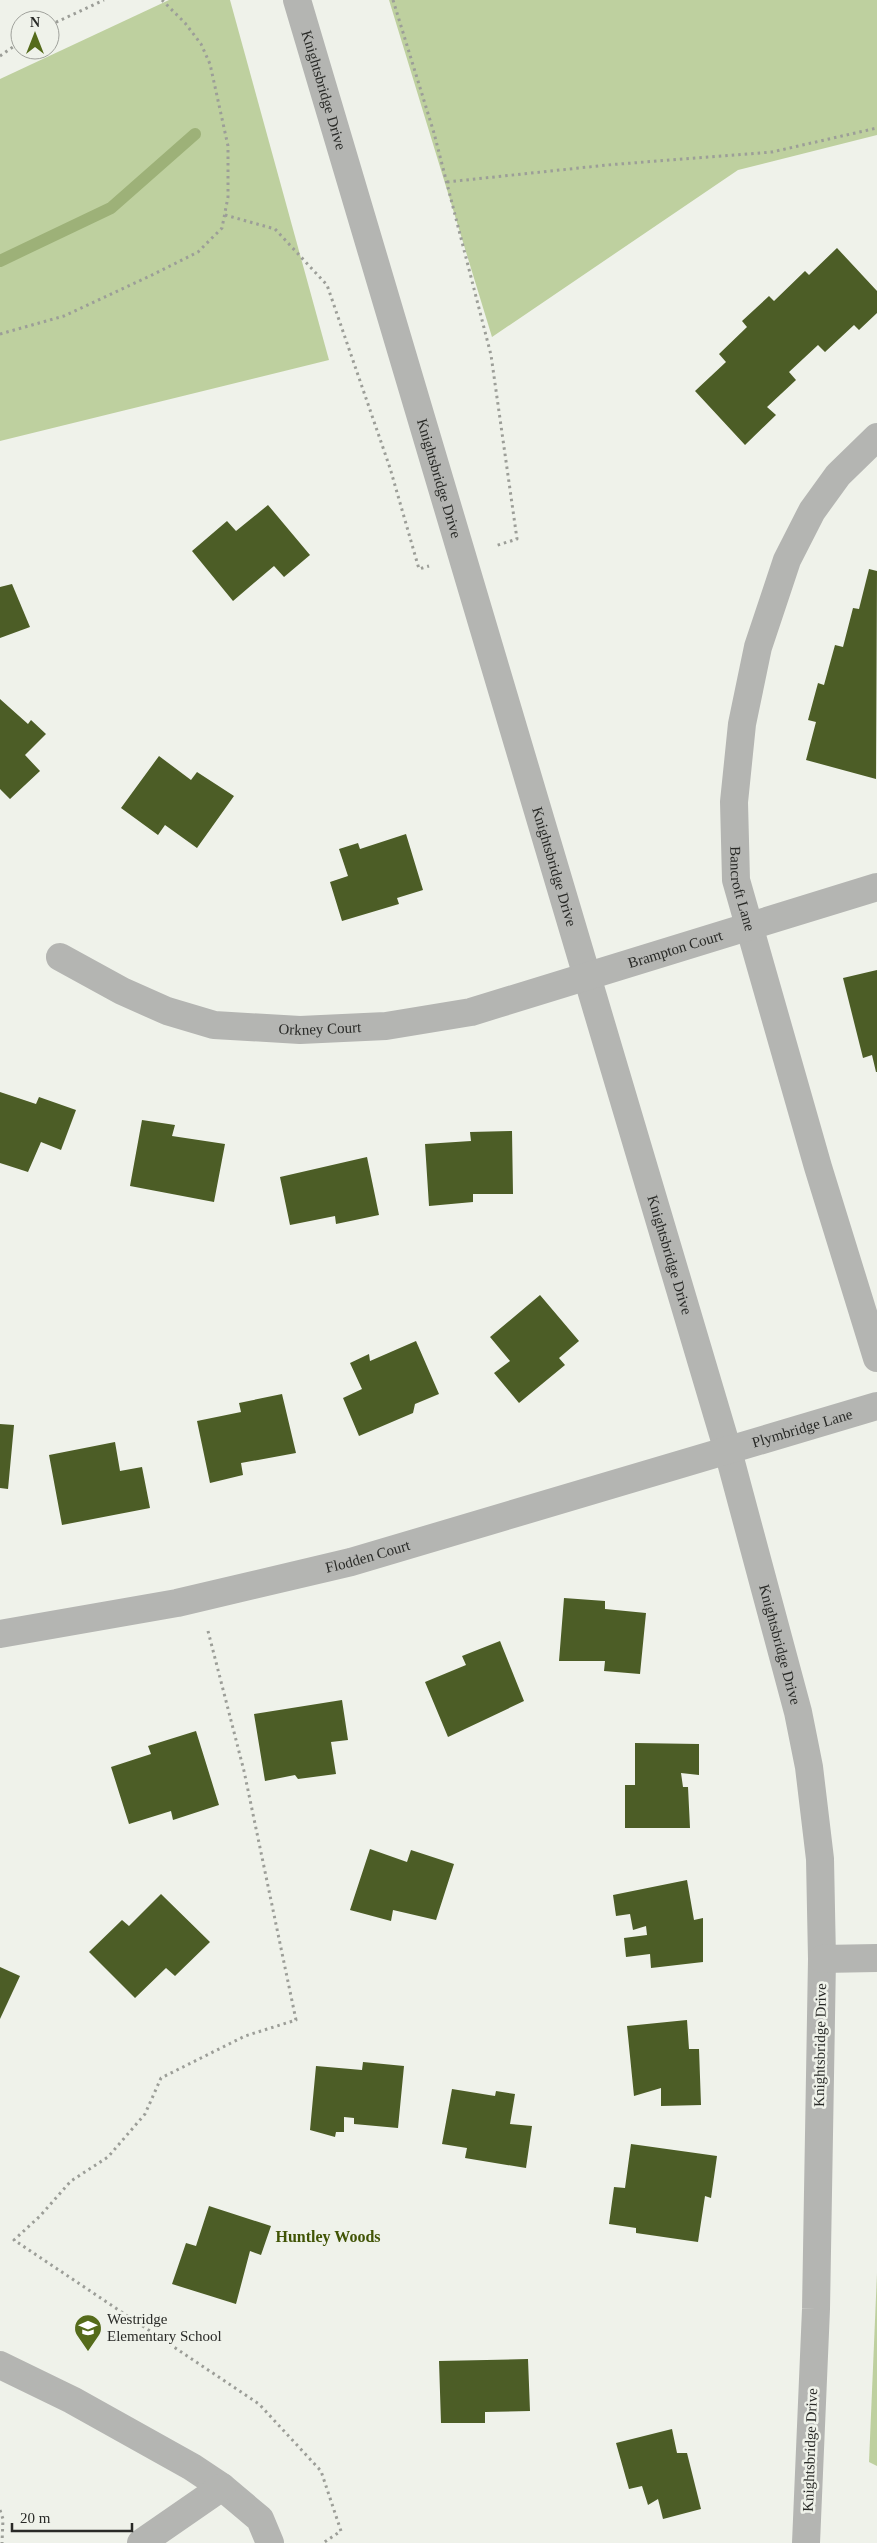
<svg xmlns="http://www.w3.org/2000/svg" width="877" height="2543" viewBox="0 0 877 2543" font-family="'Times New Roman',serif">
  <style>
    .green { fill: #bed09f }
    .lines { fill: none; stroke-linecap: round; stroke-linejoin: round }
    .stream { stroke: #9db178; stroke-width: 12 }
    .building { fill: #4c5d26 }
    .path { stroke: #9c9e98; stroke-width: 3; stroke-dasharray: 2.5 4; stroke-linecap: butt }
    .minor { stroke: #b4b5b2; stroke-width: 28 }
    .labels { text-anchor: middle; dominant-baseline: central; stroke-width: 5; stroke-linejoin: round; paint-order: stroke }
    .street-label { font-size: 15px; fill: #292a27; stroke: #eff2ea }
    .poi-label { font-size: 15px; fill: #292a27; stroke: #eff2ea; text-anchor: start }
    .neighbourhood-label { font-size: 16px; font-weight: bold; fill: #415405; stroke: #eff2ea }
  </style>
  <rect width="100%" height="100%" fill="#eff2ea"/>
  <!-- green -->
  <g class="green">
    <path d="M 169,0 L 230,0 L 329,360 L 0,441 L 0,79 Z"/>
    <path d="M 389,0 L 877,0 L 877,135 L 738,170 L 492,337 Z"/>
    <path d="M 877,2273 L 877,2466 L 869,2462 Z"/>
  </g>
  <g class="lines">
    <!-- stream -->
    <path class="stream" d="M 0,261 L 111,208 L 195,134"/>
  </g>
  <!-- building -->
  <g class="building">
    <path d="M 837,248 L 877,291 L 877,313 L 859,330 L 854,325 L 825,352 L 818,345 L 789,372 L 796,380 L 767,407 L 776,415 L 745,445 L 695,391 L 726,362 L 719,354 L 747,327 L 742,321 L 769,296 L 774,301 L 805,271 L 809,275 Z"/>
    <path d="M 268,505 L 310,555 L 284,577 L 274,566 L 233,601 L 192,551 L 227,521 L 236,531 Z"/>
    <path d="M 869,569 L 877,571 L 876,779 L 806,760 L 816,722 L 808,720 L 818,683 L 824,685 L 835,645 L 843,647 L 853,608 L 859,609 Z"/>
    <path d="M 12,584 L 30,627 L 0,638 L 0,587 Z"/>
    <path d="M 0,699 L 28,724 L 31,720 L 46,734 L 25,755 L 40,771 L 10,799 L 0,789 Z"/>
    <path d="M 159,756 L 191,780 L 197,772 L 234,796 L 197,848 L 165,825 L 158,835 L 121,808 Z"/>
    <path d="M 406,834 L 423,890 L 397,898 L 399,904 L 342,921 L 330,882 L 348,876 L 339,849 L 358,843 L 360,849 Z"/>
    <path d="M 877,970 L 877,1072 L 876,1072 L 872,1055 L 863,1058 L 843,978 Z"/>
    <path d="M 0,1092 L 36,1104 L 39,1097 L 76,1110 L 61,1150 L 41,1142 L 28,1172 L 0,1163 Z"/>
    <path d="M 142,1120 L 175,1125 L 172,1136 L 225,1144 L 214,1202 L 130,1186 Z"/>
    <path d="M 512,1131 L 513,1194 L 473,1194 L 473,1202 L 429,1206 L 425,1144 L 471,1141 L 470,1132 Z"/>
    <path d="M 367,1157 L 379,1215 L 336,1224 L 335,1216 L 290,1225 L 280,1177 Z"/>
    <path d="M 540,1295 L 579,1341 L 559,1358 L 565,1365 L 519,1403 L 494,1373 L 510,1361 L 490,1337 Z"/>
    <path d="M 416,1341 L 439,1394 L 415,1404 L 413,1413 L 359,1436 L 343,1398 L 362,1389 L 350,1363 L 369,1354 L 370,1361 Z"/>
    <path d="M 282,1394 L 296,1453 L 241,1463 L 243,1475 L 210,1483 L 197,1421 L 241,1412 L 239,1403 Z"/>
    <path d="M 0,1424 L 14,1425 L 8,1489 L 0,1488 Z"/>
    <path d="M 115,1442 L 120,1471 L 142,1467 L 150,1508 L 62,1525 L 49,1455 Z"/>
    <path d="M 564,1598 L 605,1601 L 605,1609 L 646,1613 L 640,1674 L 604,1671 L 605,1661 L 559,1661 Z"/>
    <path d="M 500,1641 L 524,1701 L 448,1737 L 425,1682 L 466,1665 L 462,1656 Z"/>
    <path d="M 342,1700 L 348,1740 L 331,1742 L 336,1774 L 298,1779 L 295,1775 L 265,1781 L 254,1714 Z"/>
    <path d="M 196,1731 L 219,1805 L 173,1820 L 171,1811 L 129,1824 L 111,1767 L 151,1754 L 148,1746 Z"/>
    <path d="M 635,1743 L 699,1744 L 699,1775 L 681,1773 L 683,1787 L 688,1787 L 690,1828 L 625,1828 L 625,1785 L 635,1785 Z"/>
    <path d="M 370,1849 L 407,1862 L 411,1850 L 454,1864 L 436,1920 L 393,1910 L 391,1921 L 350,1910 Z"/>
    <path d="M 687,1880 L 694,1920 L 703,1918 L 703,1962 L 651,1968 L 650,1954 L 626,1957 L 624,1938 L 647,1935 L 646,1926 L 633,1930 L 630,1914 L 616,1916 L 613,1895 Z"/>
    <path d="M 161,1894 L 210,1942 L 175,1976 L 166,1968 L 135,1998 L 89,1952 L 122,1920 L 129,1926 Z"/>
    <path d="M 0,1967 L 20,1976 L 0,2019 Z"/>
    <path d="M 687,2020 L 689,2049 L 699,2049 L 701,2105 L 661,2106 L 661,2088 L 634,2096 L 627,2026 Z"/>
    <path d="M 363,2062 L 404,2066 L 398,2128 L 354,2124 L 354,2118 L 344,2117 L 344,2132 L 336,2132 L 335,2137 L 310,2130 L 316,2066 L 362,2070 Z"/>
    <path d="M 452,2089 L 495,2096 L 496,2091 L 515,2094 L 510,2124 L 532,2126 L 526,2168 L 465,2158 L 467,2148 L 442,2144 Z"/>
    <path d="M 631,2144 L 717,2156 L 711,2198 L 705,2196 L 698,2242 L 636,2233 L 636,2228 L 609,2224 L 614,2187 L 625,2188 Z"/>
    <path d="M 209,2206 L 271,2226 L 261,2255 L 250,2251 L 236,2304 L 172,2284 L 186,2243 L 196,2246 Z"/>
    <path d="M 528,2359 L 530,2411 L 485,2412 L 485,2423 L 441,2423 L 439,2361 Z"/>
    <path d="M 672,2429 L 677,2453 L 687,2453 L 701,2509 L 663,2519 L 658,2499 L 648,2505 L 642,2486 L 629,2489 L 616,2443 Z"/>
  </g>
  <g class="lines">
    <!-- path -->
    <g class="path">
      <path d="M 393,0 L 434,133 L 491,355 L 517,539 L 495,546"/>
      <path d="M 50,25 L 104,0"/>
      <path d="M 0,56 L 20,42"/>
      <path d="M 447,182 L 607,165 L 772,152 L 877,128"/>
      <path d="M 225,215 L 275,229 L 327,285 L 390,468 L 419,569 L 429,566"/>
      <path d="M 0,334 L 64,316 L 150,276 L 198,252 L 222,228 L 228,197 L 228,146 L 210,64 L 201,44 L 185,23 L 162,0"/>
      <path d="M 208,1631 L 244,1771 L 296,2020 L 245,2036 L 161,2078 L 145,2114 L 108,2157 L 71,2181 L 40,2216 L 14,2240 L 259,2404 L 321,2471 L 341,2531 L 323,2543"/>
      <path d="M 0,2510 L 3,2519 L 2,2543"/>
    </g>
    <!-- minor -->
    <g class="minor">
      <path id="s1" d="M 297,0 L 728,1451 L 798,1712 L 809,1767 L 820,1859 L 822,1959 L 816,2309 L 806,2543"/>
      <path id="s2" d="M 877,437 L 838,475 L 812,511 L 787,560 L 758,647 L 742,724 L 734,802 L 736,880 L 818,1167 L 877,1358"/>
      <path id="s3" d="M 60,957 L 122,991 L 167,1011 L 214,1025 L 300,1030 L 386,1026 L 471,1012 L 877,887"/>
      <path id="s4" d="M 0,1634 L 177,1603 L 351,1562 L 877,1406"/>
      <path d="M 822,1959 L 877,1958"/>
      <path d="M 0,2365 L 72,2400 L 192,2467 L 222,2487 L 260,2519 L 270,2543"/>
      <path d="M 141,2543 L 222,2487"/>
    </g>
  </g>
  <!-- icons -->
  <defs>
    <g id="school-pin" transform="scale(1.4375)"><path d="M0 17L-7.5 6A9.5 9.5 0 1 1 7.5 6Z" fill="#556b1b" stroke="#eff2ea"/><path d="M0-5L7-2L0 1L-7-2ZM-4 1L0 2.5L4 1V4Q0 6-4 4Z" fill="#fff"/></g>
  </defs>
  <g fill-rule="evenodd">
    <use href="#school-pin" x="88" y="2328"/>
  </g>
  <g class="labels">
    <!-- street labels -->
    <g class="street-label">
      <text stroke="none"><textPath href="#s1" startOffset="94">Knightsbridge Drive</textPath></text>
      <text stroke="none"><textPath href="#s1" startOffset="499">Knightsbridge Drive</textPath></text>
      <text stroke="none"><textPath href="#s1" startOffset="904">Knightsbridge Drive</textPath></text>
      <text stroke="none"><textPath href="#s2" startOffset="490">Bancroft Lane</textPath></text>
      <text stroke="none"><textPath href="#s3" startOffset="641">Brampton Court</textPath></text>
      <text stroke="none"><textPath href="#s3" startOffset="275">Orkney Court</textPath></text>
      <text stroke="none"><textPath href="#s1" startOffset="1309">Knightsbridge Drive</textPath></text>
      <text stroke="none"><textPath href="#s4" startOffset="829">Plymbridge Lane</textPath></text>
      <text stroke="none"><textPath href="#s4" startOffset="376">Flodden Court</textPath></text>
      <text stroke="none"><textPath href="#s1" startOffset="1714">Knightsbridge Drive</textPath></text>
      <text transform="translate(820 2045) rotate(-89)">Knightsbridge Drive</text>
      <text transform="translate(810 2450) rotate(-88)">Knightsbridge Drive</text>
    </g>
    <!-- poi labels -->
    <g class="poi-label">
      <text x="107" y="2319">Westridge<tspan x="107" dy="17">Elementary School</tspan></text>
    </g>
    <!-- neighbourhood labels -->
    <g class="neighbourhood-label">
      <text x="328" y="2236">Huntley Woods</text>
    </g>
  </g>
  <!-- north arrow -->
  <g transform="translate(35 35)"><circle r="24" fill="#eff2ea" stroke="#a0a29c"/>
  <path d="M0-4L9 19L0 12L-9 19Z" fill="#556b1b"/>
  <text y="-8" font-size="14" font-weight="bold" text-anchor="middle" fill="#292a27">N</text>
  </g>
  <!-- scale -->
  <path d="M12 2523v8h120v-8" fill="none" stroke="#292a27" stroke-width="2.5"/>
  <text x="20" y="2523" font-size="15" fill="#292a27" stroke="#eff2ea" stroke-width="4" paint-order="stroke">20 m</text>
</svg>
